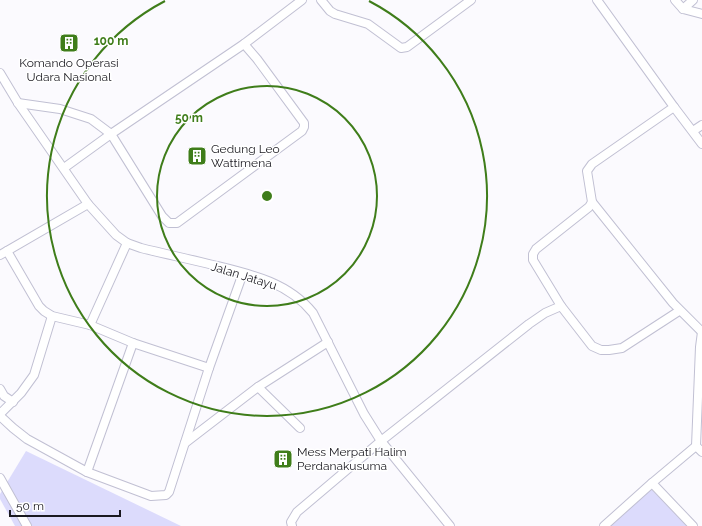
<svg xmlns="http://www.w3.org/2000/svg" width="702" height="526" viewBox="0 0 702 526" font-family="Raleway,sans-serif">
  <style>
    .green { fill: #dcdbfc }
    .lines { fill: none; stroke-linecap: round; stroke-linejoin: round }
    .service-casing { stroke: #c1c0d3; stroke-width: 10 }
    .service { stroke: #fff; stroke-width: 8 }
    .ring { fill: none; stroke: #3f7d1a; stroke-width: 2 }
    .labels { text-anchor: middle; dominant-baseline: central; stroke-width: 3; stroke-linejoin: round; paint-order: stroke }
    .poi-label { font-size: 12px; fill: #1a1920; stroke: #fff; text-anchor: start }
    .street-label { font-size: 12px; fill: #1a1920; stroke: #fff }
    .centre { fill: #3f7d1a; stroke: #fff; stroke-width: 2 }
    .ring-label { font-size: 12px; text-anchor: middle; font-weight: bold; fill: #3f7d1a; stroke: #fff; stroke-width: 3; stroke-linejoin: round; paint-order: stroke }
  </style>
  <rect width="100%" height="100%" fill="#fbfafe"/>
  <!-- green -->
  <g class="green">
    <path d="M 26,451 L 181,526 L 15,526 L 0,499 L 0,494 Z"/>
    <path d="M 649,487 L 687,526 L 610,526 Z"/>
  </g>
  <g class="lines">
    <!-- service casing -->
    <g class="service-casing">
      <g id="service">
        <path d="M 321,0 L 330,11 L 335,14 L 368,24 L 401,48 L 407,47 L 471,0"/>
        <path d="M 675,0 L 683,9 L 702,14"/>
        <path d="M 683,9 L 693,0"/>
        <path d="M 0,73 L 18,103 L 88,204 L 116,235 L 127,243 L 141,248 C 165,254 189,259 213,265 C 250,274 288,282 313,313 L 364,414 L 381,441 L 450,526"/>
        <path d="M 18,103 L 60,109 L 91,119 L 111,134 L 162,216 L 169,223 L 177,223 L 302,131 L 304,127 L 304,123 L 257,59 L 244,44"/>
        <path d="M 674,107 L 702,144"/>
        <path d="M 693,131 L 702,125"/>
        <path d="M 64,168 L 111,134 L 244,44 L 302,0"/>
        <path d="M 592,202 L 673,303 L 702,332"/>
        <path d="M 7,251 L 39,306 L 44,311 L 52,316 L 90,325 L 133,343 L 209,368"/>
        <path d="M 0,255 L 88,204"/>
        <path d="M 561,306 L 592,346 L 601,350 L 609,350 L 622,348 L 679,311"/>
        <path d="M 90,325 L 127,243"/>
        <path d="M 702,332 L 700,347 L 696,446 L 702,452"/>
        <path d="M 258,387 L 300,428"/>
        <path d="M 0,389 L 4,396 L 13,402"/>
        <path d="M 0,414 L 21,393 L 34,375 L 52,316"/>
        <path d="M 0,416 L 13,428 L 27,439 L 87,472 L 151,496 L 166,495 L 169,492 L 209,368 L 243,273"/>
        <path d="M 185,443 L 258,387 L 328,342"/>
        <path d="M 87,472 L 133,343"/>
        <path d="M 0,478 L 27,526"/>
        <path d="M 292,526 L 291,522 L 297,512 L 381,441 L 529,324 L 545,313 L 561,306 L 533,260 L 533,254 L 536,249 L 589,207 L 592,202 L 587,171 L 592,164 L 674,107 L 597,0"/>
        <path d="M 604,526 L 652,483"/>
        <path d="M 693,526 L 652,483 L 696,446"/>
      </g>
    </g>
    <!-- service -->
    <use href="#service" class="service"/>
  </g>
  <!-- distance rings -->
  <g class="ring">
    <circle cx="267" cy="196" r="110"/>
    <path d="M369 1A220 220 0 1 1 165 1"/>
  </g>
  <!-- icons -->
  <defs>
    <g id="building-square" transform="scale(1)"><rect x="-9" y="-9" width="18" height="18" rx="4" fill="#3f7d1a" stroke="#fff"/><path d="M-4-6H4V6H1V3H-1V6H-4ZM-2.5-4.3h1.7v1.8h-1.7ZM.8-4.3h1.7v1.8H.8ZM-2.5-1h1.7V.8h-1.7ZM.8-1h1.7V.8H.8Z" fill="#fff"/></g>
  </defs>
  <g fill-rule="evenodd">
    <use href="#building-square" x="69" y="43"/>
    <use href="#building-square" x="197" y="156"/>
    <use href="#building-square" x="283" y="459"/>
  </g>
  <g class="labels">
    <!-- poi labels -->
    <g class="poi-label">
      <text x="69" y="63" text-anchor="middle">Komando Operasi<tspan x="69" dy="14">Udara Nasional</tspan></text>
      <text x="211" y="149">Gedung Leo<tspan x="211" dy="14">Wattimena</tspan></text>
      <text x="297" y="452">Mess Merpati Halim<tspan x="297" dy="14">Perdanakusuma</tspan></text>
    </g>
    <!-- street labels -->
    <g class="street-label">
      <text transform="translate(244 276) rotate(17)">Jalan Jatayu</text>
    </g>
  </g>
  <circle cx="267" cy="196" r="6" class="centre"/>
  <g class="ring-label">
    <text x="111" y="45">100 m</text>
    <text x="189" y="122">50 m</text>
  </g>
  <!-- scale -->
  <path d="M10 510v6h110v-6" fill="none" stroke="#1a1920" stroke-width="2"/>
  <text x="16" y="510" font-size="12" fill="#1a1920" stroke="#ffffff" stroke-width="3" paint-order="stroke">50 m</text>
</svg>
